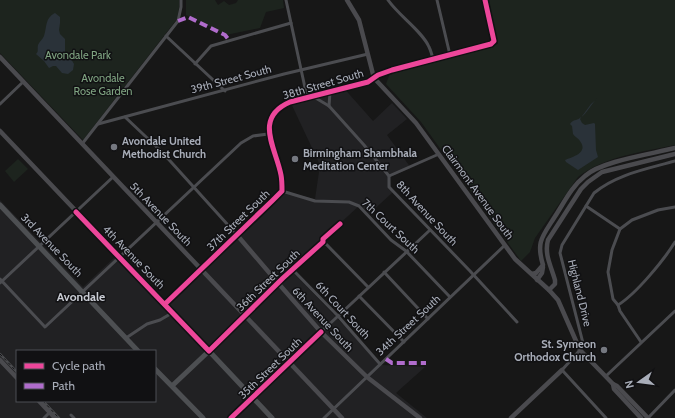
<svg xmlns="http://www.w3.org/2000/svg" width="675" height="418" viewBox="0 0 675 418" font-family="Cabin,sans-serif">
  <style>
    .built { fill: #212123; fill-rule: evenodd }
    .green { fill: #1d241e }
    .water { fill: #2a3239 }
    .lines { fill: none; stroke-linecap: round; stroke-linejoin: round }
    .street { stroke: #4b4c50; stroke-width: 3 }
    .secondary { stroke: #4a4a4e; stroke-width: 4.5 }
    .primary { stroke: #4d4f52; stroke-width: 5 }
    .rail-casing { stroke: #4b4c4f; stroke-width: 2.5 }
    .rail { stroke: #111113; stroke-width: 1; stroke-dasharray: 3; stroke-linecap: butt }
    .quiet { stroke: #b06ccc; stroke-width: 4; stroke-dasharray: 8 4; stroke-linecap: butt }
    .cycleway-casing { stroke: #111113; stroke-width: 8 }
    .cycleway { stroke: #ed469a; stroke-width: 5 }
    .poi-dot { fill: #757880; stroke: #111113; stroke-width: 1.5 }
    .labels { text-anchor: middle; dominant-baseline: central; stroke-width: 3; stroke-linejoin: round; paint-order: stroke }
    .park-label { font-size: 11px; fill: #7fa381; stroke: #111113 }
    .street-label { font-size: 11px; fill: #a8adb8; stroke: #111113 }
    .poi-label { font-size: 11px; font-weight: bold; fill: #a8adb8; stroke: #111113; text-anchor: start }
    .neighbourhood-label { font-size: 12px; font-weight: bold; fill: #c9ccd4; stroke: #111113 }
  </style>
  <rect width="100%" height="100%" fill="#171717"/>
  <!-- built -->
  <path class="built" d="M 342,86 L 373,121 L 392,103 L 407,119 L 387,135 L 411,168 L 390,177 L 392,193 L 369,214 L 360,205 L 290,269 L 382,365 L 425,367 L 396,393 L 427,418 L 0,418 L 0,200 L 83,287 L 115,257 L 162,305 L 279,190 L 315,199 L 320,165 L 289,99 ZM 17,351 L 155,351 L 155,401 L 17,401 Z"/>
  <!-- green -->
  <g class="green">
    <path d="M 0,0 L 179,0 L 179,8 L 177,19 L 83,140 L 0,53 Z"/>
    <path d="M 186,0 L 215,0 L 218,5 L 224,1 L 229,5 L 236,3 L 238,0 L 283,0 L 284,8 L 266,12 L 260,28 L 226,35 L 186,15 Z"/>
    <path d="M 488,0 L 675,0 L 675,145 C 642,152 605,156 578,177 L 535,238 L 530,252 L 521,261 L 421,122 L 386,84 L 390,73 L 498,44 Z"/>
    <path d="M 18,159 L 28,169 L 14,182 L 5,171 Z"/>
  </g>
  <!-- water -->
  <g class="water">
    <path d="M 55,13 L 60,17 L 60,23 L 59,30 L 60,34 L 65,39 L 65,51 L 66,57 L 71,59 L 74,64 L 73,70 L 68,74 L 62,73 L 56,66 L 53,66 L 49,68 L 44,61 L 36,54 C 39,51 37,49 38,45 C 39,42 43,39 44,36 C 47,27 45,18 55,13 Z"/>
    <path d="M 598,98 L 591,104 L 580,119 L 582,123 L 585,125 L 594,123 L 595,124 L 596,150 L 598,157 L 578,170 L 566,162 L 565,160 C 572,157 589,153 580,141 C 578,138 575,137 573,134 L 572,126 L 570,124 C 573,119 576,121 580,118 C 588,113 591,103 598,98 Z"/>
  </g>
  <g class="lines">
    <!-- street -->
    <g class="street">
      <path d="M 286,0 L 307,97"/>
      <path d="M 388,0 C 399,16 422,31 429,47 C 431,51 432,55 433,59"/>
      <path d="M 437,0 L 450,55"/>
      <path d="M 166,36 L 225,91"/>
      <path d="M 195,64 L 211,46 L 291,23"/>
      <path d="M 374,78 L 378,75 L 392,70 L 491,44 L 494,41 L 485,0"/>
      <path d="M 314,97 L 329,106 L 364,145 L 389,176 L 389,187 L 470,271 L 517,322"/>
      <path d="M 0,104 L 23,82"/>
      <path d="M 329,106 L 330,92"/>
      <path d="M 125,117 L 162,152 L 237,235"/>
      <path d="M 98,124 L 284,74 L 368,54"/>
      <path d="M 82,144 L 178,21 L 181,7 L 181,0"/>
      <path d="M 389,176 L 439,154"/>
      <path d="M 282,191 L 315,201 L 349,202 L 359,206 L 391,240 L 406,251 L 450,297"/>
      <path d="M 586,206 L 620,229"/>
      <path d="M 323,242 L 327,245 L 368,287"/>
      <path d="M 292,269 L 338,316 L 380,364"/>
      <path d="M 384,272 L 428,319"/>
      <path d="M 0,279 L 45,327 L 241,143 L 253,136 L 268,134"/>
      <path d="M 0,283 L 113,177"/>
      <path d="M 359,296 L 404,342"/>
      <path d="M 618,305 C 636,294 664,260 675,242"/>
      <path d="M 321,332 L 430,230"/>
      <path d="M 126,338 L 147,324 L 160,320 L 172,313"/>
      <path d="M 641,342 L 620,311 L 618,305 L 613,299 L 608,272 L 612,250 L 620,229 L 632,220 L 658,210 L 675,207"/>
      <path d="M 209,351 L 283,278 L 323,242 L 323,239 L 340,224"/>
      <path d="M 606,376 L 675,311"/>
      <path d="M 71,415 L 74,418"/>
      <path d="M 44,418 L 50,412"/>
      <path d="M 324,418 L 505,245"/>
      <path d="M 606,418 L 562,370 L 580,350 L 583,343 L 560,253 L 562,245 L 594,193 C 617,174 647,169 675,161"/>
      <path d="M 648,418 L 675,390"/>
    </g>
    <!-- secondary -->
    <g class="secondary">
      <path d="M 347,0 L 359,20 L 374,78 L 416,123 L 515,259 L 549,290 L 558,300 L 580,350 L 613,384 L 614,389 L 641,418"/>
      <path d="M 0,57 L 342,418"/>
      <path d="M 0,131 L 209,351"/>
      <path d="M 237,235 L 278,283 L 321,332 L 367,377 L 420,418"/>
      <path d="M 532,274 L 536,273 L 543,265 C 536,242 542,237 554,218 C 564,203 571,187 585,176 C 601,161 652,154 675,148"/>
      <path d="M 537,280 L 542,273 L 543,267"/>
      <path d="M 549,290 L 555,284 L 555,280 C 551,266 544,254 548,240 L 581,189 L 588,182 L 602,172 L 675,154"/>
      <path d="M 165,304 L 272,201 L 282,191 C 282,186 282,180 281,175 C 276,148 253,118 290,102 L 368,82 L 374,78"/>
      <path d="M 0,360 L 17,378"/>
      <path d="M 613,384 L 617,386 L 648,418"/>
      <path d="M 253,398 L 321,332"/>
      <path d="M 39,401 L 55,418"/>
      <path d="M 511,418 L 562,370"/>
    </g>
    <!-- primary -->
    <g class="primary">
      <path d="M 0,205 L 138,351"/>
      <path d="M 155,369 L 203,418"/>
      <path d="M 173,385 L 209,351 L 272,418"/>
      <path d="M 231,418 L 253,398"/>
    </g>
    <!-- rail casing -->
    <g class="rail-casing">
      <g id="rail">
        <path d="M 0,354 L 17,372"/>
        <path d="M 43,401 L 59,418"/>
      </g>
    </g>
    <!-- rail -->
    <use href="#rail" class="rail"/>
    <!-- quiet -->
    <g class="quiet">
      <path d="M 178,21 L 188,17 L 225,35 L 229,40"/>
      <path d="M 386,359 L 392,363 L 426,363"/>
    </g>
    <!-- cycleway casing -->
    <g class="cycleway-casing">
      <g id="cycleway">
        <path d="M 76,212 L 209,351 L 283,278 L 323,242 L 323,239 L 340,224"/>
        <path d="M 165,304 L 272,201 L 282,191 C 282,186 282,180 281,175 C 276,148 253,118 290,102 L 368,82 L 378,75 L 392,70 L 491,44 L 494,41 L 485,0"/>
        <path d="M 231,418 L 321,332"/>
      </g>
    </g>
    <!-- cycleway -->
    <use href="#cycleway" class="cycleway"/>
  </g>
  <!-- markers -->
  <g class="poi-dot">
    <circle cx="114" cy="147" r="4"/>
    <circle cx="295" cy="159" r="4"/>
    <circle cx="604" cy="350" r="4"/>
  </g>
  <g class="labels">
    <!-- park labels -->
    <g class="park-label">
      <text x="78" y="55">Avondale Park</text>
      <text x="103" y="78">Avondale<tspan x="103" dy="13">Rose Garden</tspan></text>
    </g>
    <!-- street labels -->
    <g class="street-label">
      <text transform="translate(231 79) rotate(-15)">39th Street South</text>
      <text transform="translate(323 84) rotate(-16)">38th Street South</text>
      <text transform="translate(478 192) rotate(54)">Clairmont Avenue South</text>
      <text transform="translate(427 213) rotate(47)">8th Avenue South</text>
      <text transform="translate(161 214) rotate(46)">5th Avenue South</text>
      <text transform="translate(238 220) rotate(-44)">37th Street South</text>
      <text transform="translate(391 226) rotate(43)">7th Court South</text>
      <text transform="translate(52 245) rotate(46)">3rd Avenue South</text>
      <text transform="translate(134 257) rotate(46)">4th Avenue South</text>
      <text transform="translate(268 280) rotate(-44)">36th Street South</text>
      <text transform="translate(580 293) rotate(76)">Highland Drive</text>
      <text transform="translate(343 310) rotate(47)">6th Court South</text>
      <text transform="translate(323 319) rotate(47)">6th Avenue South</text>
      <text transform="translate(408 325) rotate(-43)">34th Street South</text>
      <text transform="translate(270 368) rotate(-44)">35th Street South</text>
    </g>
    <!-- poi labels -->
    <g class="poi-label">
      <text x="122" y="141">Avondale United<tspan x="122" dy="13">Methodist Church</tspan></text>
      <text x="303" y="153">Birmingham Shambhala<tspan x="303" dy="13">Meditation Center</tspan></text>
      <text x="596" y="344" text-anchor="end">St. Symeon<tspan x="596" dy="13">Orthodox Church</tspan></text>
    </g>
    <!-- neighbourhood labels -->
    <g class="neighbourhood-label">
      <text x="81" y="296">Avondale</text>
    </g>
  </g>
  <!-- legend -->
  <rect x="16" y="350" width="140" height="52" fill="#111113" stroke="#4d4f55"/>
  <rect x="24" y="363" width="20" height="6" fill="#ed469a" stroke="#4d4f55"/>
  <text x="52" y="370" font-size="12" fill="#a8adb8">Cycle path</text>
  <rect x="24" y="383" width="20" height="6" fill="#b06ccc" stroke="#4d4f55"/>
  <text x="52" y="390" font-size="12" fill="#a8adb8">Path</text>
  <!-- north arrow -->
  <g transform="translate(639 382) rotate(256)" stroke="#111113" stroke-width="3" paint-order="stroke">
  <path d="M0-3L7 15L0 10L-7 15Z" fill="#a8adb8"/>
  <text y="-6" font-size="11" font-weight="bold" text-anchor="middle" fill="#a8adb8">N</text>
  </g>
</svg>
